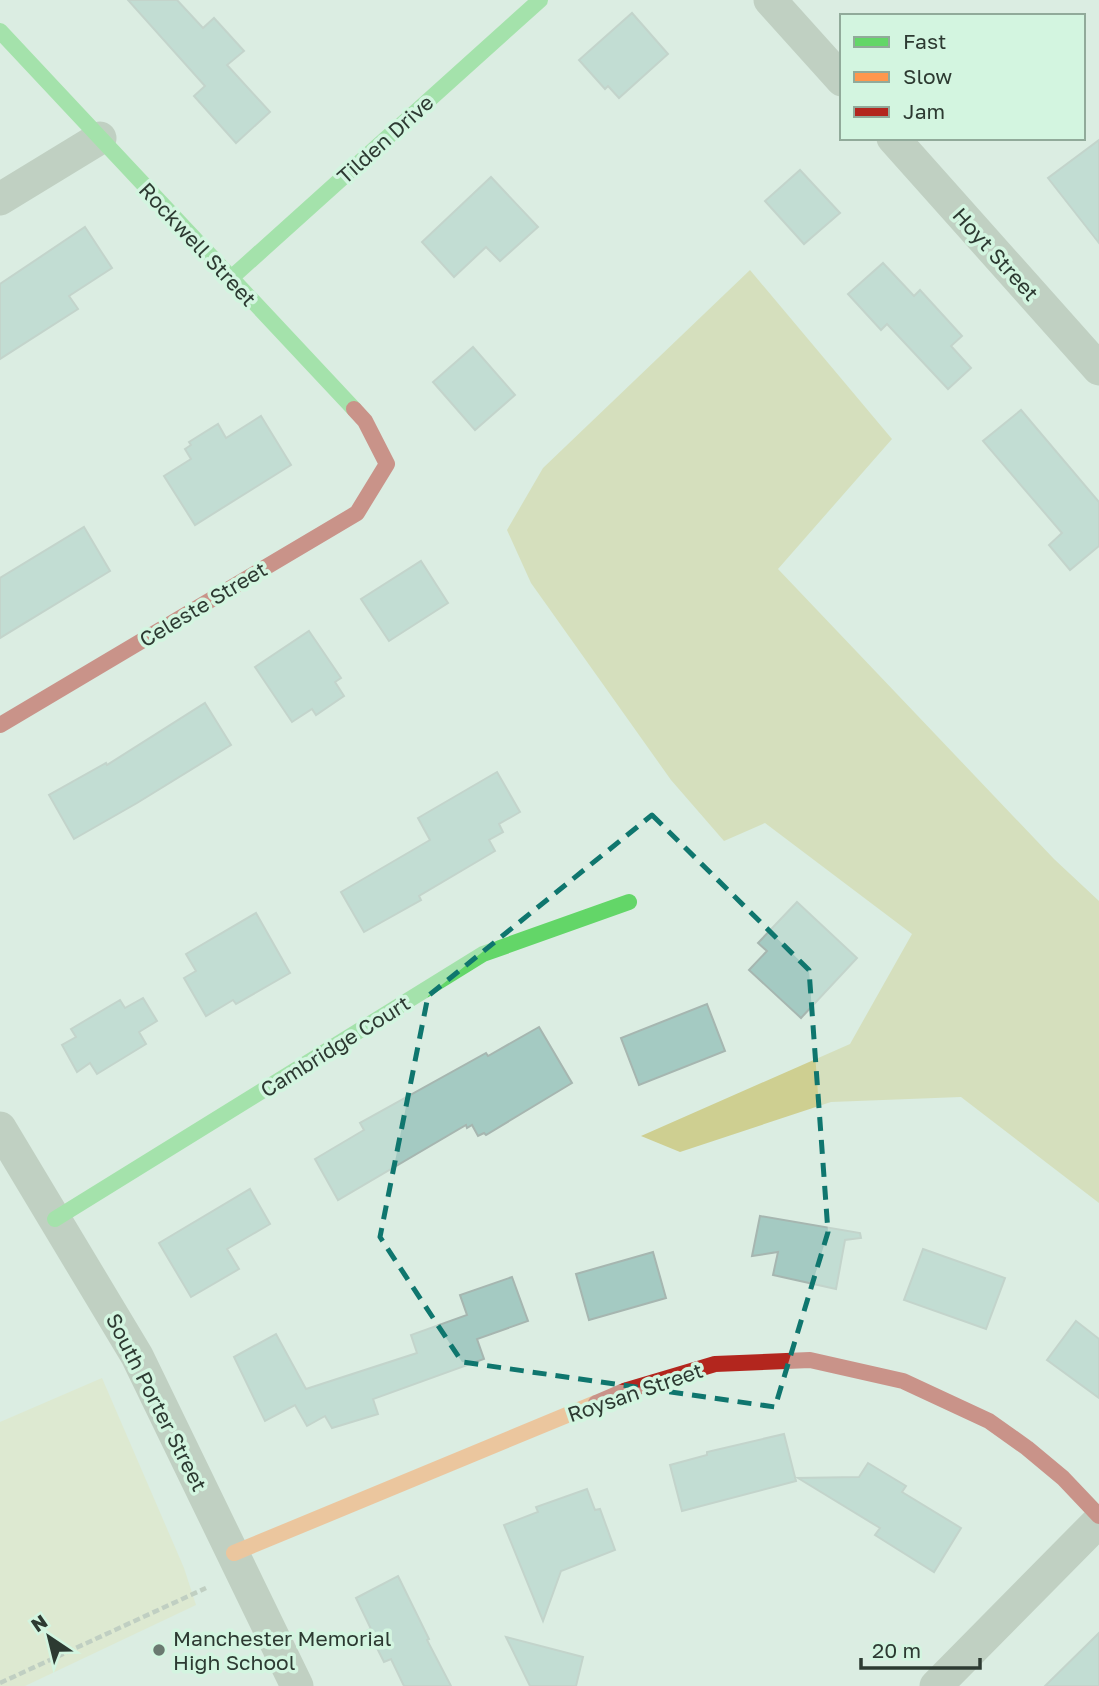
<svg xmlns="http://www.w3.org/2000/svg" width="1099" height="1686" viewBox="0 0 1099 1686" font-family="'Golos Text',sans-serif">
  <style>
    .green { fill: #e0e4bc }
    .forest { fill: #cecf91 }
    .building { fill: #a4cac2; stroke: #a6b6b0; stroke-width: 2 }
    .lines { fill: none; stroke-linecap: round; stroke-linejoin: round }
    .path { stroke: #9faa9c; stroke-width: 4.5; stroke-dasharray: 7 3.5; stroke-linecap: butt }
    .street { stroke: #a1ad9c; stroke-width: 33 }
    .fast { stroke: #63d668; stroke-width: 16 }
    .slow { stroke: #ff974d; stroke-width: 16 }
    .jam { stroke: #b3261e; stroke-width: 16 }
    .marked { fill: none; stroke: #0f766e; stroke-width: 5; stroke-dasharray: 14 9; stroke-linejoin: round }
    .poi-dot { fill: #6a7970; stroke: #d3f5e0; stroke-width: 2.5 }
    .labels { text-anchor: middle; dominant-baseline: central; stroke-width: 7; stroke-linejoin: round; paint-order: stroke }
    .street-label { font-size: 21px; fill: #2d3a32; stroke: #d3f5e0 }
    .poi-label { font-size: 21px; fill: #2d3a32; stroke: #d3f5e0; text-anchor: start }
  </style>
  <rect width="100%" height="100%" fill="#dbede2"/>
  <!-- green -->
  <path class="green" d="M 102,1378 L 184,1568 L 196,1605 L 25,1686 L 0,1686 L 0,1422 Z"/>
  <!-- forest -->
  <path class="forest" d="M 750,270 L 892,439 L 778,569 L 1054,859 L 1099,901 L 1099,1203 L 961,1097 L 831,1102 L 680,1152 L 641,1136 L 850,1044 L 912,934 L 765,823 L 724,841 L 671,780 L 531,583 L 507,530 L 543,468 Z"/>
  <!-- building -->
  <g class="building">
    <path d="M 128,0 L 177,0 L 203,28 L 214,18 L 244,51 L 227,65 L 270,112 L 236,143 L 194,96 L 205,86 Z"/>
    <path d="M 632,13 L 668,54 L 619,98 L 608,86 L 605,89 L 579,60 Z"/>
    <path d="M 1099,140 L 1099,243 L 1048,178 Z"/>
    <path d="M 800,170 L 840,213 L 804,244 L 765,201 Z"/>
    <path d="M 491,177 L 538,227 L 500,261 L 486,247 L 454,277 L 422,242 Z"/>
    <path d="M 85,227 L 112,268 L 69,296 L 78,309 L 0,359 L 0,284 Z"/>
    <path d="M 883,263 L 914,296 L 920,290 L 962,336 L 951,346 L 971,368 L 948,389 L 887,324 L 881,330 L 848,294 Z"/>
    <path d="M 473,347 L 515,395 L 475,430 L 433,382 Z"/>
    <path d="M 1021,410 L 1099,502 L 1099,546 L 1070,570 L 1049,545 L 1062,533 L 983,441 Z"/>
    <path d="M 261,416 L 291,465 L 195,525 L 164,476 L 191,459 L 185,449 L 191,445 L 189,442 L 218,424 L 226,438 Z"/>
    <path d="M 84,527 L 110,571 L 0,638 L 0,578 Z"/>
    <path d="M 421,561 L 448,603 L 389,641 L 361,599 Z"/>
    <path d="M 309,631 L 341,678 L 335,682 L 344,696 L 316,715 L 312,709 L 292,722 L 255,667 Z"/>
    <path d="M 205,703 L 231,745 L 137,803 L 74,839 L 49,795 L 106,763 L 107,765 Z"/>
    <path d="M 497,772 L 520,812 L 499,824 L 503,832 L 489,840 L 495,851 L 419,896 L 421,900 L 364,932 L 341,892 L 430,840 L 418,818 Z"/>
    <path d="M 797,902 L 857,958 L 801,1018 L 749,970 L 767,951 L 758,943 Z"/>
    <path d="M 256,913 L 290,973 L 236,1004 L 233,1000 L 206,1016 L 184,978 L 196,971 L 186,954 Z"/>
    <path d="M 143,998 L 157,1021 L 139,1032 L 146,1044 L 97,1074 L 90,1063 L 77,1072 L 62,1045 L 76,1037 L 71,1029 L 120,1000 L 125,1008 Z"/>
    <path d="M 707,1004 L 725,1051 L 639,1085 L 621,1038 Z"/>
    <path d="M 539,1027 L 572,1083 L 486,1135 L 484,1133 L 478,1136 L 472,1125 L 467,1128 L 466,1125 L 338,1200 L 315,1159 L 364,1130 L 360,1123 L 486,1053 L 488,1056 Z"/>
    <path d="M 250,1189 L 270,1224 L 227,1249 L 239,1269 L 191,1297 L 159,1243 Z"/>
    <path d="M 760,1216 L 860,1233 L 861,1238 L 845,1240 L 836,1289 L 773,1275 L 778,1252 L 752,1256 Z"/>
    <path d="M 923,1249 L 1005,1278 L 986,1329 L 904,1300 Z"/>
    <path d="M 653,1252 L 666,1298 L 589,1320 L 576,1274 Z"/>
    <path d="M 512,1277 L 528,1321 L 477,1339 L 484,1359 L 373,1399 L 378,1414 L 332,1428 L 325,1416 L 307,1426 L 295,1405 L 265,1421 L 234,1357 L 276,1334 L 306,1389 L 417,1353 L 411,1335 L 467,1315 L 460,1295 Z"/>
    <path d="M 1076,1321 L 1099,1339 L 1099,1398 L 1047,1360 Z"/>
    <path d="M 784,1434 L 796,1481 L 682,1511 L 670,1465 L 707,1455 L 707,1452 Z"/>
    <path d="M 868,1463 L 906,1486 L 902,1492 L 961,1528 L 934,1572 L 875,1535 L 880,1528 L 798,1478 L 859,1477 Z"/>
    <path d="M 587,1489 L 595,1510 L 600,1509 L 615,1550 L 561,1571 L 543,1621 L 504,1525 L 538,1512 L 536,1507 Z"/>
    <path d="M 398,1576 L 429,1639 L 427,1640 L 451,1686 L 404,1686 L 391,1659 L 384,1662 L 368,1630 L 371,1629 L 356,1598 Z"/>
    <path d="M 1099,1633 L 1099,1686 L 1045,1686 Z"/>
    <path d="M 506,1637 L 583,1657 L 576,1686 L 530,1686 Z"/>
  </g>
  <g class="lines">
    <!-- path -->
    <path class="path" d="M 0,1683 L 206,1588"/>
    <!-- street -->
    <g class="street">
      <path d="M 770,0 L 842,80"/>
      <path d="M 893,138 L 1099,369"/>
      <path d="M 0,199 L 100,138"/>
      <path d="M 0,1128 L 137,1356 L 297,1686"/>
      <path d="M 936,1686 L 1099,1521"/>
    </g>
    <!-- fast -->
    <g class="fast">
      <path d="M 0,31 L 354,409"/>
      <path d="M 230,279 L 540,0"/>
      <path d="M 55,1219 L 483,954 L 629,902"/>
    </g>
    <!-- slow -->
    <path class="slow" d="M 234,1553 L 596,1403"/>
    <!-- jam -->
    <g class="jam">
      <path d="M 0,725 L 357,513 L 387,464 L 365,421 L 354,409"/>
      <path d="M 596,1403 L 624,1391 L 715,1364 L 810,1360 L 903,1381 L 989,1421 L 1027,1448 L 1063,1478 L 1099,1516"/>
    </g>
  </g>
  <!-- marked area -->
  <path d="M0 0H1099V1686H0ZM 652,815 L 809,970 L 828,1232 L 775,1407 L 462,1362 L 380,1237 L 428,996 Z" fill="#dbede2" fill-opacity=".55" fill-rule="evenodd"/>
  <path class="marked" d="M 652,815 L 809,970 L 828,1232 L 775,1407 L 462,1362 L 380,1237 L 428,996 Z"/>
  <!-- markers -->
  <circle class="poi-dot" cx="159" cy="1650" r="7"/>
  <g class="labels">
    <!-- street labels -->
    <g class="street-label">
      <text transform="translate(385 139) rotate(-42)">Tilden Drive</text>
      <text transform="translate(198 244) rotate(47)">Rockwell Street</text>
      <text transform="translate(996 254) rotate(48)">Hoyt Street</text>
      <text transform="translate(203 604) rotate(-31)">Celeste Street</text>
      <text transform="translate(335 1046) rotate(-32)">Cambridge Court</text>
      <text transform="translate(635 1392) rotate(-19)">Roysan Street</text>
      <text transform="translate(157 1402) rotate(63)">South Porter Street</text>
    </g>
    <!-- poi labels -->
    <g class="poi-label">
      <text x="173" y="1638">Manchester Memorial<tspan x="173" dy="24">High School</tspan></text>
    </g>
  </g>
  <!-- legend -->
  <rect x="840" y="14" width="245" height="126" fill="#d3f5e0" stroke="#91aa9a" stroke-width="2"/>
  <rect x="854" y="37" width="35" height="10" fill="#63d668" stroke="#91aa9a" stroke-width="2"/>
  <text x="903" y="49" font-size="21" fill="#2d3a32">Fast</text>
  <rect x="854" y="72" width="35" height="10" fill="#ff974d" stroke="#91aa9a" stroke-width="2"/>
  <text x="903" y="84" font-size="21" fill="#2d3a32">Slow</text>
  <rect x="854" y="107" width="35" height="10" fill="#b3261e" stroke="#91aa9a" stroke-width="2"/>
  <text x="903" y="119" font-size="21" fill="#2d3a32">Jam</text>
  <!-- north arrow -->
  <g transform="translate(49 1637) rotate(325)" stroke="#d3f5e0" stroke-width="5" paint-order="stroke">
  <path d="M0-5L12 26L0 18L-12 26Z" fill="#2d3a32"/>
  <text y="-10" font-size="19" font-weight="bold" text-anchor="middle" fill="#2d3a32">N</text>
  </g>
  <!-- scale -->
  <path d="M861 1658v10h119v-10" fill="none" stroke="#2d3a32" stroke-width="3.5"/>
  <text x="872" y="1658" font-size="21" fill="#2d3a32" stroke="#d3f5e0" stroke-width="5" paint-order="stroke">20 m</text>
</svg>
